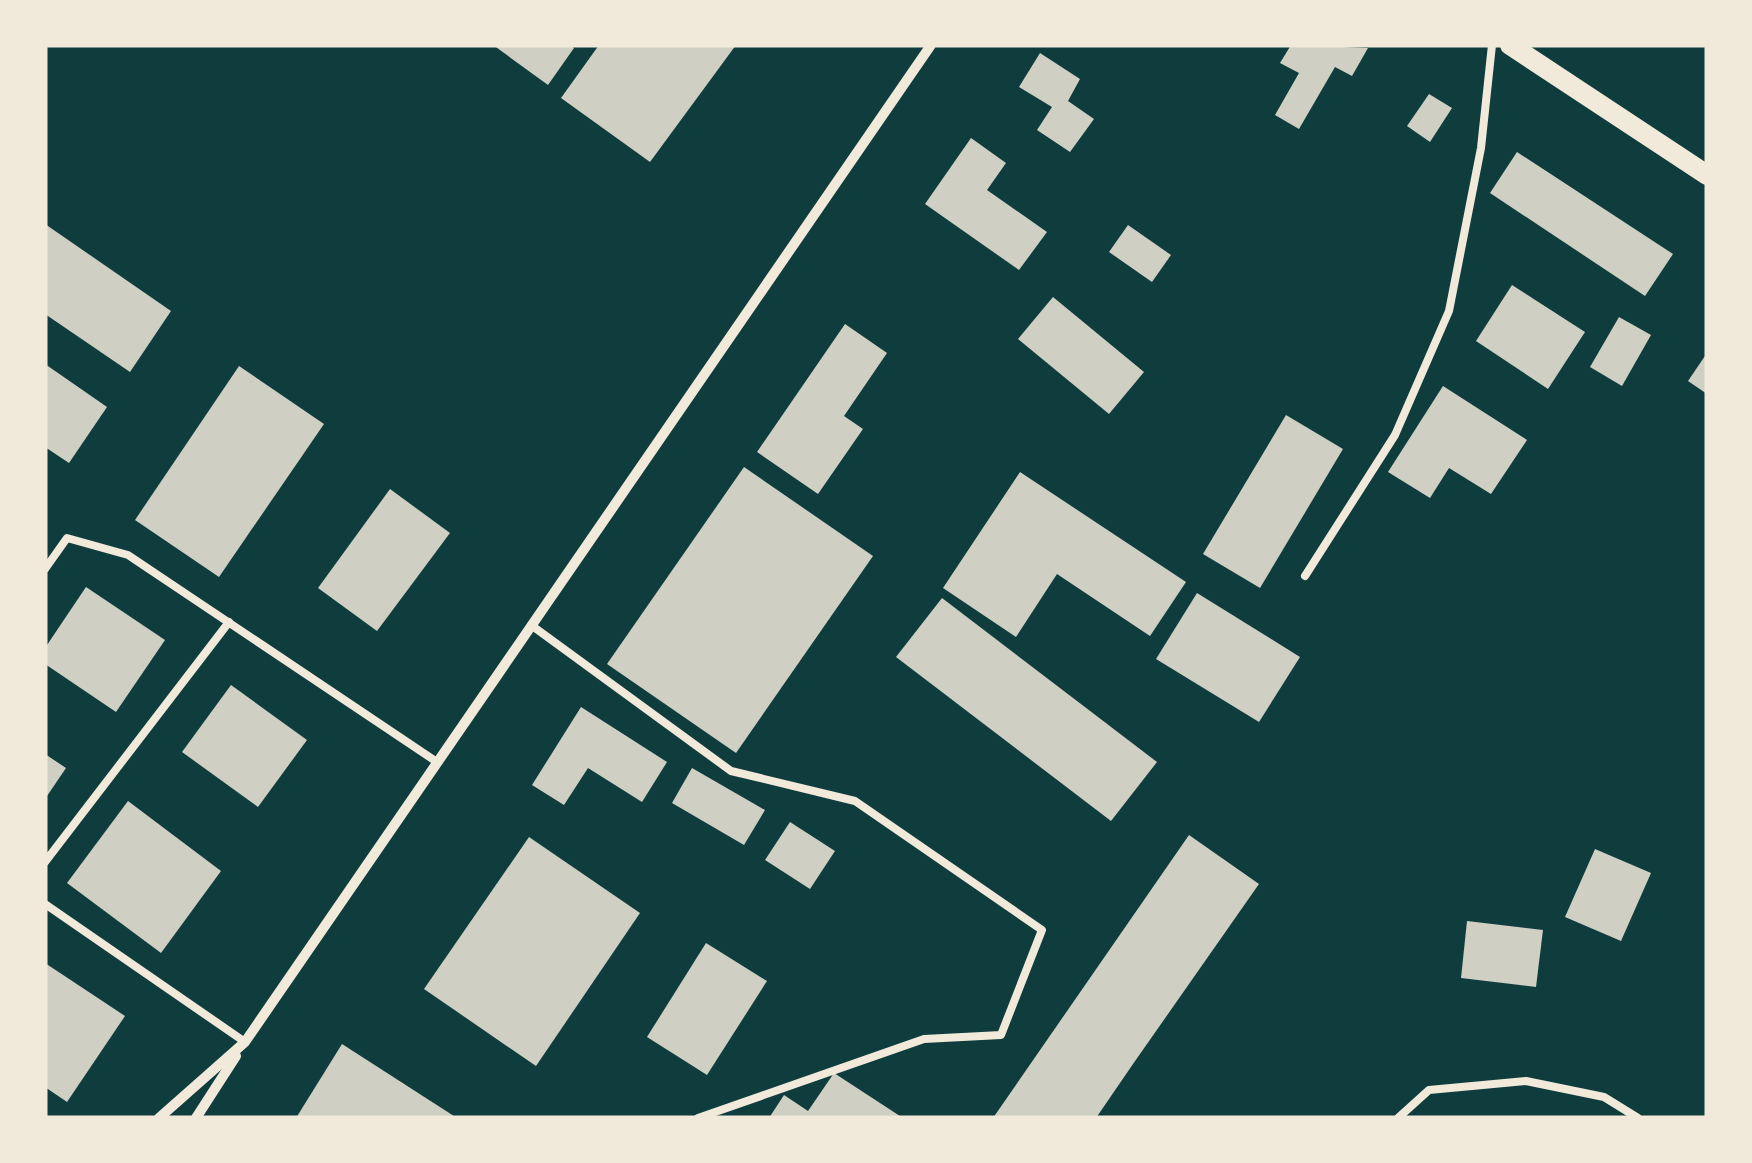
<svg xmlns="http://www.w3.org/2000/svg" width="1752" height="1163" viewBox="0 0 1752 1163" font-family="Helvetica,sans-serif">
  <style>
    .building { fill: #cfcfc3 }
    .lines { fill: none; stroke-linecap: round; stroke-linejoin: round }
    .service { stroke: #f1e9da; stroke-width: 8 }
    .minor { stroke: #f1e9da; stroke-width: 10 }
    .secondary { stroke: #f1e9da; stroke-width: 20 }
  </style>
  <rect width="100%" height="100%" fill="#0f3d3e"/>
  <!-- building -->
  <g class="building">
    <path d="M 493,45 L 570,45 L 574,48 L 548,85 Z"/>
    <path d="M 599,45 L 736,45 L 650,162 L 561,98 Z"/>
    <path d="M 1291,45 L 1368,48 L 1352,76 L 1335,67 L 1299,129 L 1275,115 L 1299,73 L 1280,63 Z"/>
    <path d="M 1040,53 L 1080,79 L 1068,101 L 1094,119 L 1070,152 L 1037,130 L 1052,107 L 1019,87 Z"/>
    <path d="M 1429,94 L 1452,108 L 1430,142 L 1407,126 Z"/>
    <path d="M 971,138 L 1006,163 L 987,190 L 1047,232 L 1019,270 L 925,204 Z"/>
    <path d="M 1517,152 L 1673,254 L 1645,296 L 1490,193 Z"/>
    <path d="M 45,224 L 171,311 L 130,372 L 45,314 Z"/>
    <path d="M 1128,225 L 1171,255 L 1152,282 L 1109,252 Z"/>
    <path d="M 1512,285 L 1585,332 L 1548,389 L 1476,341 Z"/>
    <path d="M 1053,297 L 1144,372 L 1109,414 L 1018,339 Z"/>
    <path d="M 1619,317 L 1651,335 L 1622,386 L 1590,367 Z"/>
    <path d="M 845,324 L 887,353 L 844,416 L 863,429 L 818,494 L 757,452 Z"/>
    <path d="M 1707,353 L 1707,394 L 1688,381 Z"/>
    <path d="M 45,364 L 107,407 L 69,463 L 45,447 Z"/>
    <path d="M 239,366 L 324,424 L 219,577 L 135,520 Z"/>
    <path d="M 1443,386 L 1527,440 L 1491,494 L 1449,468 L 1430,498 L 1388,472 Z"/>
    <path d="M 1286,415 L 1343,449 L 1260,588 L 1203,554 Z"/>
    <path d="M 744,467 L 873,556 L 736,753 L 607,664 Z"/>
    <path d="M 1020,472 L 1186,582 L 1150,636 L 1057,574 L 1016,637 L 943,588 Z"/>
    <path d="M 390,489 L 450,533 L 377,631 L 318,588 Z"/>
    <path d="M 86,587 L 165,640 L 116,712 L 45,664 L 45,648 Z"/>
    <path d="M 1197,593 L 1300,657 L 1259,722 L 1156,659 Z"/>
    <path d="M 942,598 L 1157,762 L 1111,821 L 896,657 Z"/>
    <path d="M 231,685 L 307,740 L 258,807 L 182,752 Z"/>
    <path d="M 581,707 L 667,762 L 642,802 L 588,768 L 564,805 L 532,785 Z"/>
    <path d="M 45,754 L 66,768 L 45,799 Z"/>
    <path d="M 692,768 L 765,810 L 744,845 L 672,803 Z"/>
    <path d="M 128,801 L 221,871 L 161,953 L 67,883 Z"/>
    <path d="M 790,822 L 835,851 L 810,889 L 765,860 Z"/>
    <path d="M 1189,835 L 1259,884 L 1133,1064 L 1096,1118 L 993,1118 Z"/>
    <path d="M 529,837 L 640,913 L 536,1066 L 424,989 Z"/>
    <path d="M 1595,849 L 1651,873 L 1621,941 L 1565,917 Z"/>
    <path d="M 1467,921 L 1543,930 L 1536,987 L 1461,978 Z"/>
    <path d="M 706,943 L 767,981 L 707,1075 L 647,1037 Z"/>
    <path d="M 45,963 L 125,1016 L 67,1102 L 45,1087 Z"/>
    <path d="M 342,1044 L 457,1118 L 296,1118 Z"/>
    <path d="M 834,1073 L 903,1118 L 769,1118 L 784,1095 L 808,1111 Z"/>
  </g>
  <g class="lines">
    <!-- service -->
    <g class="service">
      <path d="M 45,569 L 67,538 L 128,555 L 437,762"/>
      <path d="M 1305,576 L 1395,435 L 1449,311 L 1481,148 L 1492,45"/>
      <path d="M 531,625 L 731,771 L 855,801 L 1042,930 L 1001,1035 L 924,1039 L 698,1118"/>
      <path d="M 45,862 L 229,622"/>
      <path d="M 45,904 L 245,1042"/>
      <path d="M 1398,1118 L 1429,1090 L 1526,1081 L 1604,1097 L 1638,1118"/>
    </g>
    <!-- minor -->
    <g class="minor">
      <path d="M 159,1118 L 245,1042 L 931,45"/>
      <path d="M 196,1118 L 236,1056"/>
    </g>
    <!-- secondary -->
    <path class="secondary" d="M 1510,45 L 1707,175"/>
  </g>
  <!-- border -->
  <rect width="1752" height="1163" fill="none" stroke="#f1e9da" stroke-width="95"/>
</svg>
